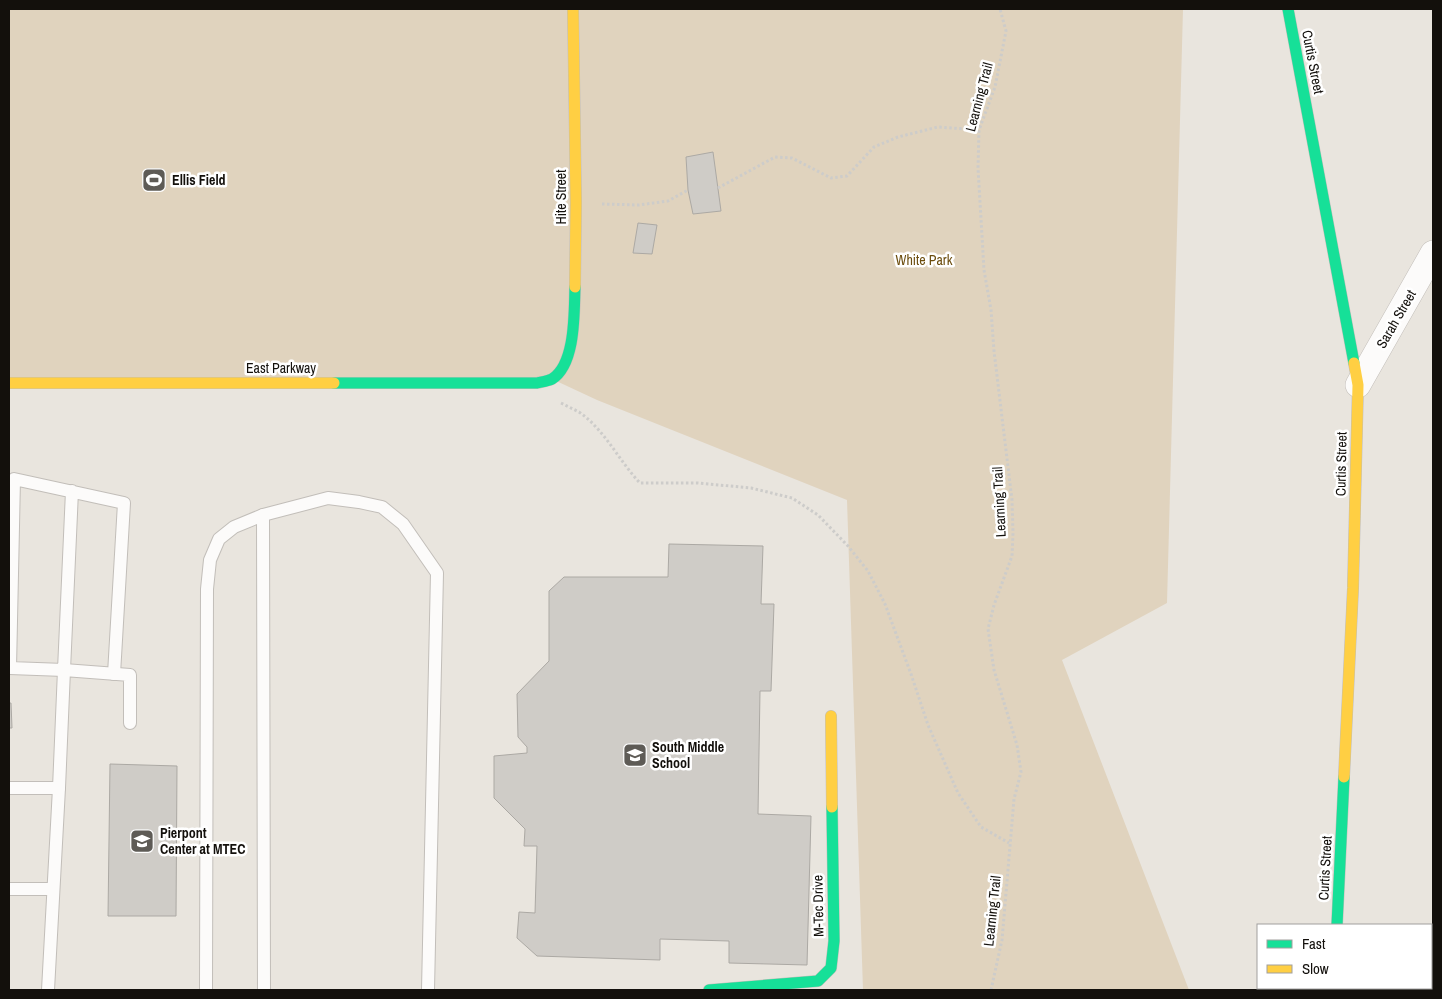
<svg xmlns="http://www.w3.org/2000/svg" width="1442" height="999" viewBox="0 0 1442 999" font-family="'Archivo Narrow',sans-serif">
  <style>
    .green { fill: #e0d3be }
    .building { fill: #cfccc7; stroke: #aca9a4 }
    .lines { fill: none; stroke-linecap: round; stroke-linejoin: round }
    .lane-casing { stroke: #c2beb9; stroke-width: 14 }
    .street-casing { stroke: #c2beb9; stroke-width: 26 }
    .fast-casing { stroke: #c2beb9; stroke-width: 12 }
    .slow-casing { stroke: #c2beb9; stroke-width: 12 }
    .path { stroke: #cdccca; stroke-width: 3; stroke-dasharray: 2.5 2.5; stroke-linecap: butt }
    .lane { stroke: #fcfbfa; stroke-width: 12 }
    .street { stroke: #fcfbfa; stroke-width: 25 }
    .fast { stroke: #16e098; stroke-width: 11 }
    .slow { stroke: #ffcf43; stroke-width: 11 }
    .labels { text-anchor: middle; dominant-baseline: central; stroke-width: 5; stroke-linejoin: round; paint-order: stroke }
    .street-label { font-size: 14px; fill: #13100c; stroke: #fff }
    .poi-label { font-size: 14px; font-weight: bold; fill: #13100c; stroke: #fff; text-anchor: start }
    .park-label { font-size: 14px; fill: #6c4d0e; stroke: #fff }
  </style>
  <rect width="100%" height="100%" fill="#e9e5de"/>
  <!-- green -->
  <path class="green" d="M 9,9 L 1183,9 L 1167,603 L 1062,660 L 1189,990 L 863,990 L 847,500 L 597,400 L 552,379 L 9,383 Z"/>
  <!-- building -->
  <g class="building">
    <path d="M 713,152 L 721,211 L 693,214 L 688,190 L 686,157 Z"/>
    <path d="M 638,223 L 657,225 L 652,254 L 633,253 Z"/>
    <path d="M 669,544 L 763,546 L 761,604 L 774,604 L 771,691 L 760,691 L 758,814 L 811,816 L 807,965 L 729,963 L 729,941 L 660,939 L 660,960 L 537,956 L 517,938 L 519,912 L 535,913 L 537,846 L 524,846 L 525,829 L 494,798 L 494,756 L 527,753 L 527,747 L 518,737 L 517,694 L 549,661 L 549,591 L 564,577 L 668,577 Z"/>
    <path d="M 9,703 L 11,703 L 12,728 L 9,728 Z"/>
    <path d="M 110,764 L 177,766 L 176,916 L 108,916 Z"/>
  </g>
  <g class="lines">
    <!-- lane casing -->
    <g class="lane-casing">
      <g id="lane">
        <path d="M 72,491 L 64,670 L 10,668 L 14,479 L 124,503 L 114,674"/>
        <path d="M 263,515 L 264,990"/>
        <path d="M 9,788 L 59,788 L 48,990"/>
        <path d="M 59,788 L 64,670 L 130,675 L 130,723"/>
        <path d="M 9,889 L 53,889"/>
        <path d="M 206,990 L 207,589 L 210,560 L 219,539 L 234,527 L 263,515 L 328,498 L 359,502 L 382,507 L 403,524 L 437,573 L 428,990"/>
      </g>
    </g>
    <!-- street casing -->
    <g class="street-casing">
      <path id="street" d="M 1358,385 L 1433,253"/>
    </g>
    <!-- fast casing -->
    <g class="fast-casing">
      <g id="fast">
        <path d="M 1288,9 L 1354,363"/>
        <path d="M 334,383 L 537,383 C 541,382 548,381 552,379 C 576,364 574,312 575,287"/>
        <path d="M 1337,925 L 1344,777"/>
        <path d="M 709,990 L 818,981 L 831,968 L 834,941 L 832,807"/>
      </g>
    </g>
    <!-- slow casing -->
    <g class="slow-casing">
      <g id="slow">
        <path d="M 573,9 L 576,203 L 575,287"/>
        <path d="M 9,383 L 334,383"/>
        <path d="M 831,716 L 832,807"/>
        <path d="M 1344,777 L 1353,588 L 1358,385 L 1354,363"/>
      </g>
    </g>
    <!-- path -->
    <g class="path">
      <path d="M 718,188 L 775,157 L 792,158 L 831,178 L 847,176 L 874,147 L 898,137 L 938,127 L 979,130"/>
      <path d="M 602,204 L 639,205 L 668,201 L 688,190"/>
      <path d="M 561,403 C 567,406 573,409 579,412 C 605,430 619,461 640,483 L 698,483 L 751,488 L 792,498 L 818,515 L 848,546 L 868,571 L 885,604 L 911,674 L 928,725 L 958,793 L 981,827 L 1009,843"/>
      <path d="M 991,990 L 1002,940 L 1014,799 L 1021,772 L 1017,745 L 994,670 L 988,629 L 994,605 L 1012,556 L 1013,533 L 1012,500 L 994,351 L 991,310 L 984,270 L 978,168 L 979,130 L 995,87 L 1006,31 L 1000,9"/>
    </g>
    <!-- lane -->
    <use href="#lane" class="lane"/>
    <!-- street -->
    <use href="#street" class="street"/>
    <!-- fast -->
    <use href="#fast" class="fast"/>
    <!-- slow -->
    <use href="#slow" class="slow"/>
  </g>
  <!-- icons -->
  <defs>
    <g id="stadium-square" transform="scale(1.25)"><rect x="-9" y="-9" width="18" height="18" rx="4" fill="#5e5b56" stroke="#fff"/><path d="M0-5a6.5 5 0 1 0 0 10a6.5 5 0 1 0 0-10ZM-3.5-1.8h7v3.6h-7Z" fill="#fff"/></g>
    <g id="school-square" transform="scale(1.25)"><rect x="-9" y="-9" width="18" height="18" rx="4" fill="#5e5b56" stroke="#fff"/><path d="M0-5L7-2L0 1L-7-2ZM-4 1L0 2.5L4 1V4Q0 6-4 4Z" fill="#fff"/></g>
    <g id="university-square" transform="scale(1.25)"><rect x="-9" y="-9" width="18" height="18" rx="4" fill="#5e5b56" stroke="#fff"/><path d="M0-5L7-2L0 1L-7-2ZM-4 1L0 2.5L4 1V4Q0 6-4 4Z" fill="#fff"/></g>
  </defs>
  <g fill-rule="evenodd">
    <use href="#stadium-square" x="154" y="180"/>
    <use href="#school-square" x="635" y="755"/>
    <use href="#university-square" x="142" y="841"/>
  </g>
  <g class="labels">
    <!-- street labels -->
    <g class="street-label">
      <text transform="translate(1313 62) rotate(79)">Curtis Street</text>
      <text transform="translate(979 97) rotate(-75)">Learning Trail</text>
      <text transform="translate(561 197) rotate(-90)">Hite Street</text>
      <text transform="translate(1396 319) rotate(-60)">Sarah Street</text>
      <text x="281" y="368">East Parkway</text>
      <text transform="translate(1341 464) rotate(-89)">Curtis Street</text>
      <text transform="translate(999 502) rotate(-93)">Learning Trail</text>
      <text transform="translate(1325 868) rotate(-87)">Curtis Street</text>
      <text transform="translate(818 906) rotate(-91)">M-Tec Drive</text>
      <text transform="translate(992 911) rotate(-84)">Learning Trail</text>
    </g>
    <!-- poi labels -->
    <g class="poi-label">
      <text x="172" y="180">Ellis Field</text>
      <text x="652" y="747">South Middle<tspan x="652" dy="16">School</tspan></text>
      <text x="160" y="833">Pierpont<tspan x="160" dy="16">Center at MTEC</tspan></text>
    </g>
    <!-- park labels -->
    <g class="park-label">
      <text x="924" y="260">White Park</text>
    </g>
  </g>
  <!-- border -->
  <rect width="1442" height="999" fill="none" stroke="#13100c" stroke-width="20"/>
  <!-- legend -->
  <rect x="1257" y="924" width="175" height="65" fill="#ffffff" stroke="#a19f9e"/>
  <rect x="1267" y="940" width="25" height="8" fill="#16e098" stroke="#a19f9e"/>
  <text x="1302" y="949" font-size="15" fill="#13100c">Fast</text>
  <rect x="1267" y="965" width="25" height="8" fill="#ffcf43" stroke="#a19f9e"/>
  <text x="1302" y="974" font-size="15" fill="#13100c">Slow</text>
</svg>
